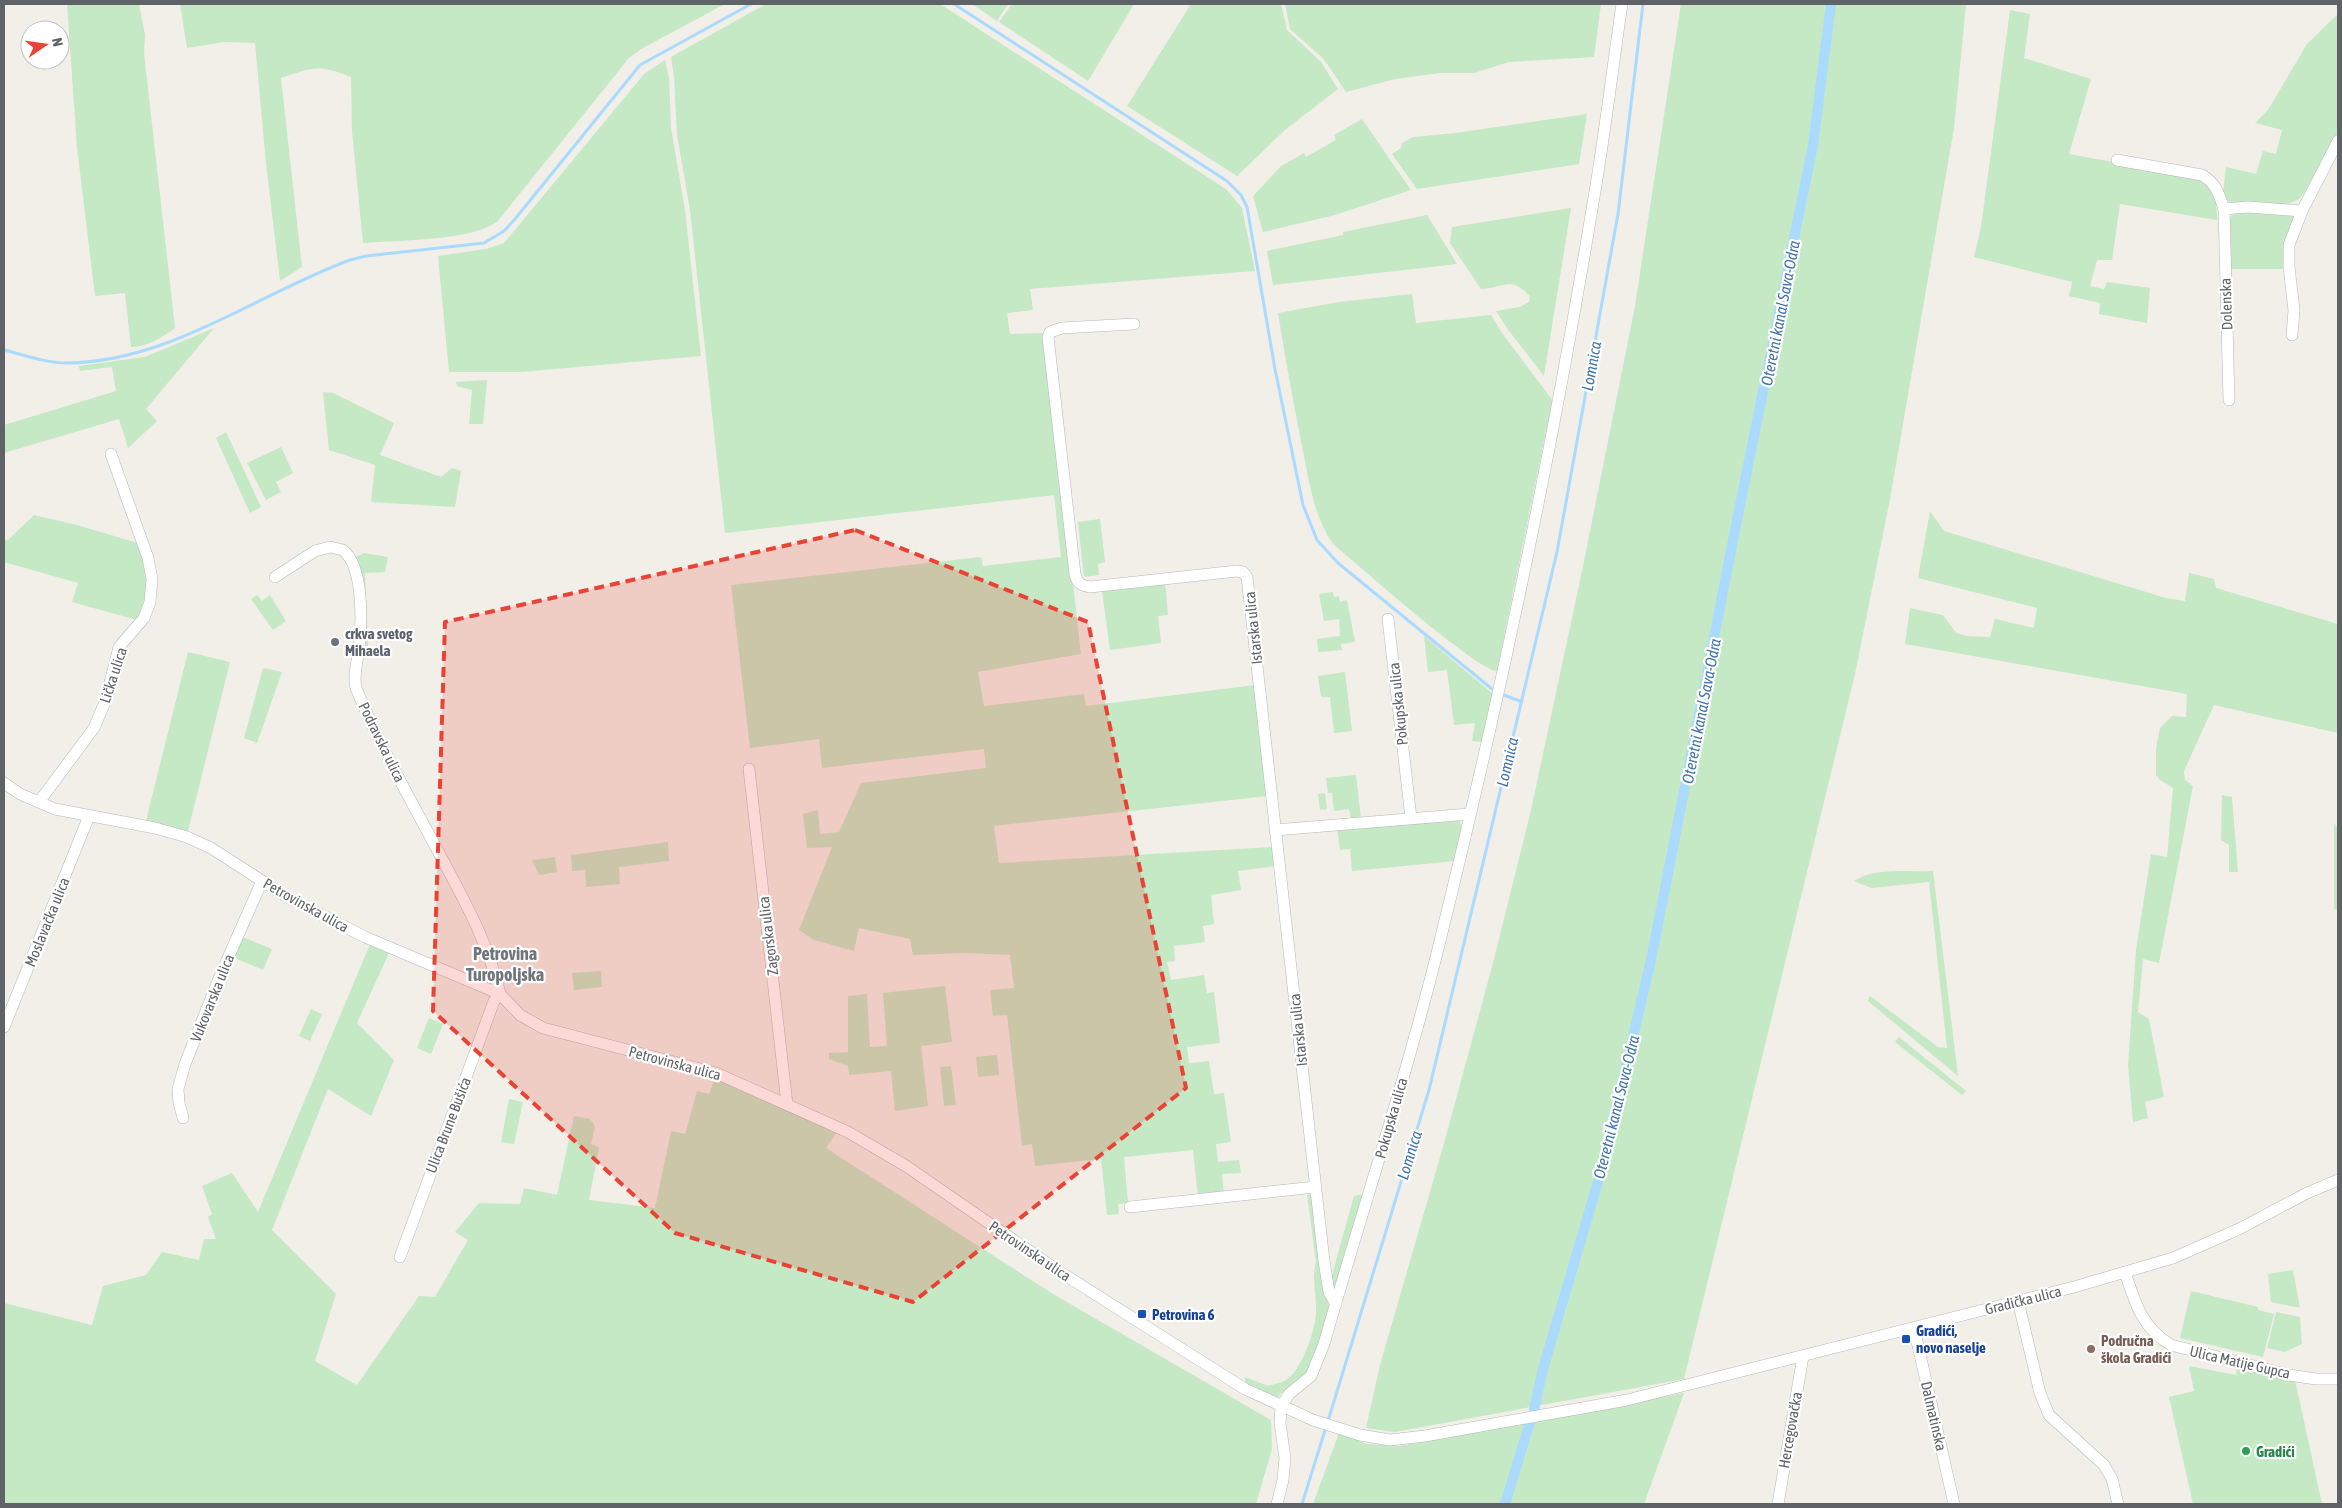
<svg xmlns="http://www.w3.org/2000/svg" width="2342" height="1508" viewBox="0 0 2342 1508" font-family="'Asap Condensed',sans-serif">
  <style>
    .green { fill: #c5e8c5 }
    .lines { fill: none; stroke-linecap: round; stroke-linejoin: round }
    .stream { stroke: #aadaff; stroke-width: 3 }
    .canal { stroke: #aadaff; stroke-width: 10 }
    .minor-casing { stroke: #b5b8bc; stroke-width: 12 }
    .minor { stroke: #fff; stroke-width: 11 }
    .marked { fill: #ea4335; fill-opacity: 0.2; stroke: #ea4335; stroke-width: 4; stroke-dasharray: 10 6; stroke-linejoin: round }
    .worship-dot { fill: #6b7280; stroke: #fff; stroke-width: 2 }
    .transit-dot { fill: #1a4fb4; stroke: #fff; stroke-width: 2 }
    .education-dot { fill: #8d6e63; stroke: #fff; stroke-width: 2 }
    .leisure-dot { fill: #2e9e5b; stroke: #fff; stroke-width: 2 }
    .labels { text-anchor: middle; dominant-baseline: central; stroke-width: 4.5; stroke-linejoin: round; paint-order: stroke }
    .street-label { font-size: 15px; fill: #5f6368; stroke: #fff }
    .worship-label { font-size: 15px; font-weight: bold; fill: #5b616d; stroke: #fff; text-anchor: start }
    .transit-label { font-size: 15px; font-weight: bold; fill: #164399; stroke: #fff; text-anchor: start }
    .education-label { font-size: 15px; font-weight: bold; fill: #785e54; stroke: #fff; text-anchor: start }
    .leisure-label { font-size: 15px; font-weight: bold; fill: #27864d; stroke: #fff; text-anchor: start }
    .water-label { font-size: 16px; font-style: italic; fill: #4174aa; stroke: #fff }
    .quarter-label { font-size: 18px; font-weight: bold; fill: #70757a; stroke: #fff }
  </style>
  <rect width="100%" height="100%" fill="#f1efe8"/>
  <!-- green -->
  <g class="green">
    <path d="M 67,4 L 139,4 L 145,35 L 144,53 L 175,328 C 162,337 148,347 131,347 L 125,293 L 95,296 L 77,147 Z"/>
    <path d="M 180,4 L 725,4 L 641,49 L 629,58 L 497,222 C 469,241 399,240 363,243 L 352,131 L 351,77 C 319,64 313,67 281,78 L 302,267 L 280,281 L 266,163 L 255,43 L 224,42 L 187,48 Z"/>
    <path d="M 766,4 L 940,4 L 1212,180 L 1227,190 L 1242,208 L 1255,271 L 1030,289 L 1033,310 L 1007,313 L 1010,334 L 1045,333 L 1081,654 L 978,672 L 984,706 L 1084,694 L 1086,706 L 1255,685 L 1268,796 L 994,826 L 999,863 L 1274,847 L 1276,866 L 1238,871 L 1241,890 L 1211,895 L 1214,924 L 1203,926 L 1205,942 L 1174,946 L 1175,961 L 1167,962 L 1171,980 L 1204,975 L 1207,993 L 1214,992 L 1220,1043 L 1187,1047 L 1189,1063 L 1209,1061 L 1214,1094 L 1224,1093 L 1231,1142 L 1216,1144 L 1218,1162 L 1239,1160 L 1241,1173 L 1222,1174 L 1224,1194 L 1198,1197 L 1193,1150 L 1124,1157 L 1128,1203 L 1118,1204 L 1119,1214 L 1107,1215 L 1101,1159 L 1035,1166 L 1032,1144 L 1022,1146 L 1007,1015 L 993,1016 L 990,990 L 1014,988 L 1010,955 L 964,953 L 913,955 L 910,939 L 859,928 L 854,951 L 814,940 L 799,930 L 832,847 L 807,848 L 803,814 L 818,810 L 820,834 L 839,832 L 861,783 L 986,768 L 984,749 L 822,768 L 819,739 L 750,748 L 731,585 L 981,557 L 983,566 L 1061,557 L 1054,495 L 725,533 L 690,210 L 677,135 L 674,77 L 671,57 Z"/>
    <path d="M 972,4 L 1008,4 L 997,21 Z"/>
    <path d="M 1012,4 L 1134,4 L 1088,81 L 999,22 Z"/>
    <path d="M 1191,4 L 1281,4 L 1287,30 L 1321,62 L 1338,89 L 1286,129 L 1237,176 L 1127,106 Z"/>
    <path d="M 1285,4 L 1601,4 L 1594,57 L 1509,62 L 1474,73 L 1440,73 L 1395,79 L 1346,92 L 1323,58 L 1290,29 Z"/>
    <path d="M 1681,4 L 1966,4 L 1954,128 L 1890,499 L 1855,674 L 1684,1379 L 1395,1432 L 1366,1428 L 1380,1365 L 1443,1147 L 1493,963 L 1531,810 L 1582,571 L 1635,306 Z"/>
    <path d="M 2010,10 L 2030,14 L 2024,58 L 2091,79 L 2069,154 L 2189,176 C 2214,186 2217,194 2217,220 L 2120,204 L 2112,260 L 2097,260 L 2090,286 L 2104,289 L 2107,282 L 2150,288 L 2147,323 L 2099,314 L 2100,303 L 2069,296 L 2072,282 L 1974,257 L 1981,227 Z"/>
    <path d="M 2338,14 L 2338,133 L 2304,193 L 2299,199 L 2286,205 L 2234,204 L 2228,201 L 2223,194 L 2226,167 L 2256,174 L 2263,151 L 2276,154 L 2282,130 L 2255,123 L 2268,110 L 2307,44 Z"/>
    <path d="M 665,60 L 669,78 L 671,128 L 685,210 L 701,356 L 521,372 L 449,372 L 438,256 L 486,249 L 504,243 L 645,73 Z"/>
    <path d="M 1587,114 L 1579,164 L 1417,189 L 1392,154 L 1401,148 L 1402,143 L 1413,137 L 1455,133 Z"/>
    <path d="M 1362,119 L 1411,190 L 1335,215 L 1263,232 L 1253,196 L 1281,166 L 1304,153 L 1306,157 L 1336,140 L 1334,135 Z"/>
    <path d="M 1571,208 L 1544,376 L 1509,331 L 1496,311 L 1520,307 L 1529,302 L 1530,296 C 1508,275 1507,288 1481,289 L 1450,243 L 1452,227 Z"/>
    <path d="M 2246,211 L 2293,216 L 2286,269 L 2230,269 L 2228,221 L 2232,215 Z"/>
    <path d="M 1427,215 L 1457,264 L 1273,285 L 1267,251 L 1343,235 L 1343,232 Z"/>
    <path d="M 1412,294 L 1416,323 L 1491,315 L 1502,333 L 1551,398 L 1552,402 L 1497,671 C 1477,671 1356,563 1333,544 C 1313,515 1309,480 1302,446 C 1293,401 1285,357 1278,313 L 1339,302 Z"/>
    <path d="M 214,328 L 146,409 L 157,421 L 128,448 L 119,419 L 4,453 L 4,425 L 116,391 L 112,367 L 80,371 L 79,366 L 145,357 Z"/>
    <path d="M 487,380 L 483,424 L 469,424 L 472,390 L 457,386 L 456,382 Z"/>
    <path d="M 323,392 L 333,393 L 394,423 L 380,455 L 441,477 L 452,468 L 461,471 L 455,507 L 371,502 L 375,465 L 329,450 Z"/>
    <path d="M 226,432 L 261,507 L 250,513 L 216,438 Z"/>
    <path d="M 281,447 L 293,473 L 276,482 L 281,492 L 266,500 L 247,463 Z"/>
    <path d="M 1930,511 L 1944,531 L 2166,598 L 2185,601 L 2189,573 L 2214,579 L 2216,588 L 2338,624 L 2338,733 L 2214,705 L 2184,771 L 2185,780 L 2193,786 L 2159,963 L 2143,959 L 2138,1012 L 2149,1019 L 2164,1097 L 2145,1102 L 2148,1118 L 2133,1122 L 2128,1065 L 2136,950 L 2151,854 L 2167,857 L 2173,788 L 2160,780 L 2156,775 L 2156,749 L 2160,728 L 2172,716 L 2186,717 L 2187,694 L 1905,644 L 1910,608 L 1943,615 L 1956,633 L 1967,636 L 1990,637 L 1995,619 L 2034,628 L 2037,608 L 1918,578 Z"/>
    <path d="M 34,515 L 77,525 L 141,544 C 149,574 149,592 137,620 L 72,602 L 78,583 L 4,562 L 4,541 L 9,539 Z"/>
    <path d="M 1100,519 L 1105,562 L 1098,564 L 1099,575 L 1084,577 L 1078,522 Z"/>
    <path d="M 364,553 L 388,557 L 385,572 L 365,573 L 368,651 L 362,651 L 360,577 L 356,557 Z"/>
    <path d="M 1165,582 L 1168,615 L 1158,616 L 1161,643 L 1110,650 L 1102,591 Z"/>
    <path d="M 1333,592 L 1334,597 L 1339,596 L 1340,602 L 1347,600 L 1355,642 L 1341,644 L 1342,650 L 1318,652 L 1317,639 L 1340,636 L 1339,619 L 1324,621 L 1319,594 Z"/>
    <path d="M 257,595 L 262,601 L 270,595 L 286,621 L 273,630 L 251,599 Z"/>
    <path d="M 1424,636 L 1493,694 L 1482,742 L 1472,741 L 1475,723 L 1454,725 L 1447,670 L 1428,672 Z"/>
    <path d="M 188,652 L 230,662 L 188,831 L 146,821 Z"/>
    <path d="M 263,668 L 282,672 L 257,743 L 244,738 Z"/>
    <path d="M 1345,672 L 1352,731 L 1334,733 L 1330,697 L 1321,697 L 1318,676 Z"/>
    <path d="M 1356,775 L 1361,819 L 1351,819 L 1349,809 L 1334,811 L 1332,793 L 1328,793 L 1326,778 Z"/>
    <path d="M 1325,793 L 1327,809 L 1320,810 L 1318,794 Z"/>
    <path d="M 2222,795 L 2232,797 L 2238,872 L 2229,872 L 2229,845 L 2221,840 Z"/>
    <path d="M 1459,819 L 1462,828 L 1456,861 L 1352,871 L 1350,849 L 1340,850 L 1337,827 Z"/>
    <path d="M 2334,823 L 2338,828 L 2338,910 L 2334,909 Z"/>
    <path d="M 668,842 L 669,861 L 619,867 L 620,884 L 586,887 L 585,870 L 572,871 L 571,855 Z"/>
    <path d="M 555,857 L 557,872 L 539,875 L 532,860 Z"/>
    <path d="M 1933,871 L 1958,1076 L 1868,1001 L 1870,996 L 1938,1047 L 1947,1048 L 1929,882 L 1871,888 L 1854,881 C 1874,867 1909,872 1933,871 Z"/>
    <path d="M 240,936 L 272,949 L 263,970 L 232,957 Z"/>
    <path d="M 370,944 L 389,953 L 357,1023 L 394,1060 L 371,1116 L 328,1089 L 272,1230 L 336,1294 L 315,1361 L 357,1385 L 419,1296 L 435,1297 L 468,1240 L 455,1232 L 479,1203 L 520,1204 L 524,1188 L 557,1195 L 574,1116 L 590,1119 L 595,1126 L 591,1144 L 599,1147 L 589,1200 L 655,1208 L 671,1131 L 685,1134 L 697,1091 L 709,1094 L 715,1078 L 837,1132 L 826,1148 L 1053,1294 L 1271,1420 L 1272,1449 L 1256,1504 L 4,1504 L 4,1303 L 92,1325 L 103,1286 L 146,1275 L 162,1252 L 199,1260 L 204,1239 L 216,1239 L 208,1217 L 212,1214 L 202,1186 L 232,1173 L 258,1212 Z"/>
    <path d="M 601,971 L 602,987 L 574,990 L 572,973 Z"/>
    <path d="M 945,986 L 952,1042 L 921,1046 L 928,1106 L 895,1111 L 891,1071 L 849,1075 L 848,1066 L 829,1059 L 829,1053 L 848,1052 L 848,996 L 867,994 L 870,1047 L 887,1046 L 883,993 Z"/>
    <path d="M 311,1009 L 322,1014 L 310,1041 L 299,1036 Z"/>
    <path d="M 429,1018 L 443,1024 L 431,1054 L 417,1048 Z"/>
    <path d="M 1899,1037 L 1966,1091 L 1962,1095 L 1895,1042 Z"/>
    <path d="M 997,1055 L 999,1075 L 978,1077 L 976,1057 Z"/>
    <path d="M 951,1066 L 956,1105 L 944,1106 L 940,1067 Z"/>
    <path d="M 509,1099 L 523,1102 L 514,1144 L 501,1142 Z"/>
    <path d="M 1313,1194 L 1329,1308 L 1319,1348 L 1307,1372 L 1276,1398 L 1245,1383 L 1245,1377 L 1268,1386 C 1274,1384 1281,1383 1286,1380 C 1302,1370 1315,1331 1316,1313 C 1317,1296 1311,1279 1316,1262 L 1307,1195 Z"/>
    <path d="M 1365,1194 L 1334,1290 L 1330,1282 L 1354,1196 Z"/>
    <path d="M 2293,1270 L 2300,1308 L 2271,1302 L 2268,1274 Z"/>
    <path d="M 2191,1291 L 2258,1307 L 2258,1310 L 2274,1314 L 2263,1357 L 2180,1338 Z"/>
    <path d="M 2276,1312 L 2300,1317 L 2302,1344 L 2285,1352 L 2267,1348 Z"/>
    <path d="M 2189,1366 L 2236,1375 L 2237,1367 L 2295,1380 L 2322,1504 L 2193,1504 L 2169,1397 L 2194,1391 Z"/>
    <path d="M 1684,1393 L 1644,1504 L 1313,1504 L 1339,1433 L 1367,1444 L 1399,1446 Z"/>
  </g>
  <g class="lines">
    <!-- stream -->
    <g class="stream">
      <path d="M 954,4 L 1227,181 L 1241,195 L 1247,207 L 1275,369 L 1303,505 L 1317,540 L 1338,563 L 1492,689"/>
      <path d="M 4,350 C 24,355 46,363 67,363 C 170,362 257,294 350,260 L 366,256 L 484,243 L 504,231 L 515,219 L 640,65 L 751,4"/>
      <path d="M 1504,695 L 1522,702"/>
      <path d="M 1328,1421 L 1429,1090 L 1557,552 L 1618,214 L 1643,4"/>
      <path d="M 1302,1504 L 1326,1427"/>
    </g>
    <!-- canal -->
    <g class="canal">
      <path d="M 1534,1410 L 1543,1369 L 1602,1168 L 1651,960 L 1737,520 L 1813,145 L 1831,4"/>
      <path d="M 1505,1504 L 1530,1422"/>
    </g>
    <!-- minor casing -->
    <g class="minor-casing">
      <g id="minor">
        <path d="M 2117,160 L 2202,175 C 2216,183 2219,194 2224,209 L 2248,207 L 2302,211"/>
        <path d="M 2224,209 L 2229,400"/>
        <path d="M 1134,324 L 1062,328 L 1050,332 L 1048,337 L 1075,574 C 1077,583 1080,585 1090,587 L 1237,571 L 1243,572 L 1247,577 L 1324,1261 L 1329,1292 L 1336,1304"/>
        <path d="M 2292,335 L 2294,310 L 2289,267 L 2289,245 L 2302,211 L 2338,141"/>
        <path d="M 275,577 L 315,551 L 330,547 L 343,550 C 364,567 362,624 359,650 C 357,663 353,675 356,688 C 380,748 417,811 447,868 C 469,909 490,949 500,994"/>
        <path d="M 1388,619 L 1411,818"/>
        <path d="M 749,769 L 787,1104"/>
        <path d="M 4,783 L 20,794 L 55,809 L 155,828 L 187,837 L 211,848 L 287,897 L 365,937 L 500,994 L 520,1015 L 543,1028 L 716,1073 L 848,1132 L 906,1166 L 1057,1270 L 1245,1389 L 1313,1420 L 1360,1435 L 1390,1440 L 1425,1436 L 1627,1400 L 2074,1287 L 2173,1258 L 2239,1229 L 2307,1193 L 2338,1180"/>
        <path d="M 39,802 L 94,728 L 105,702 L 119,647 L 144,618 L 150,602 L 152,579 L 148,558 L 111,454"/>
        <path d="M 1275,830 L 1469,814"/>
        <path d="M 4,1027 L 89,816"/>
        <path d="M 183,1118 L 179,1103 L 178,1089 L 185,1064 L 220,976 L 262,881"/>
        <path d="M 1130,1207 L 1315,1187"/>
        <path d="M 400,1257 L 494,1001 L 500,994"/>
        <path d="M 2125,1272 C 2135,1303 2142,1328 2171,1345 L 2289,1375 L 2316,1379 L 2338,1379"/>
        <path d="M 2018,1301 L 2040,1393 L 2049,1415 L 2104,1465 L 2112,1479 L 2118,1504"/>
        <path d="M 1914,1328 L 1954,1504"/>
        <path d="M 1277,1504 L 1283,1480 L 1285,1458 L 1280,1423 L 1281,1407 L 1289,1394 L 1311,1376 L 1324,1344 C 1361,1214 1404,1085 1437,953 C 1498,707 1551,459 1592,209 C 1604,141 1612,72 1622,4"/>
        <path d="M 1778,1504 L 1803,1356"/>
      </g>
    </g>
    <!-- minor -->
    <use href="#minor" class="minor"/>
  </g>
  <!-- marked area -->
  <path class="marked" d="M 855,530 L 1088,622 L 1186,1088 L 913,1302 L 675,1233 L 433,1011 L 445,622 Z"/>
  <!-- markers -->
  <circle class="worship-dot" cx="335" cy="642" r="5"/>
  <g class="transit-dot">
    <rect x="1137" y="1309" width="10" height="10" rx="2.5"/>
    <rect x="1901" y="1334" width="10" height="10" rx="2.5"/>
  </g>
  <circle class="education-dot" cx="2091" cy="1349" r="5"/>
  <circle class="leisure-dot" cx="2246" cy="1451" r="5"/>
  <g class="labels">
    <!-- street labels -->
    <g class="street-label">
      <text transform="translate(2226 304) rotate(-92)">Dolenska</text>
      <text transform="translate(1253 628) rotate(-96)">Istarska ulica</text>
      <text transform="translate(113 675) rotate(-72)">Lička ulica</text>
      <text transform="translate(1398 704) rotate(-96)">Pokupska ulica</text>
      <text transform="translate(382 742) rotate(64)">Podravska ulica</text>
      <text transform="translate(306 905) rotate(29)">Petrovinska ulica</text>
      <text transform="translate(47 922) rotate(-68)">Moslavačka ulica</text>
      <text transform="translate(768 936) rotate(-97)">Zagorska ulica</text>
      <text transform="translate(212 998) rotate(-68)">Vukovarska ulica</text>
      <text transform="translate(1298 1030) rotate(-96)">Istarska ulica</text>
      <text transform="translate(675 1063) rotate(15)">Petrovinska ulica</text>
      <text transform="translate(1391 1118) rotate(-74)">Pokupska ulica</text>
      <text transform="translate(448 1125) rotate(-69)">Ulica Brune Bušića</text>
      <text transform="translate(1030 1251) rotate(34)">Petrovinska ulica</text>
      <text transform="translate(2023 1300) rotate(-14)">Gradička ulica</text>
      <text transform="translate(2240 1362) rotate(13)">Ulica Matije Gupca</text>
      <text transform="translate(1934 1416) rotate(77)">Dalmatinska</text>
      <text transform="translate(1790 1430) rotate(-80)">Hercegovačka</text>
    </g>
    <!-- worship labels -->
    <g class="worship-label">
      <text x="345" y="633">crkva svetog<tspan x="345" dy="17">Mihaela</tspan></text>
    </g>
    <!-- transit labels -->
    <g class="transit-label">
      <text x="1152" y="1314">Petrovina 6</text>
      <text x="1916" y="1330">Gradići,<tspan x="1916" dy="17">novo naselje</tspan></text>
    </g>
    <!-- education labels -->
    <g class="education-label">
      <text x="2101" y="1340">Područna<tspan x="2101" dy="17">škola Gradići</tspan></text>
    </g>
    <!-- leisure labels -->
    <g class="leisure-label">
      <text x="2256" y="1451">Gradići</text>
    </g>
    <!-- water labels -->
    <g class="water-label">
      <text transform="translate(1780 313) rotate(-79)">Oteretni kanal Sava-Odra</text>
      <text transform="translate(1591 366) rotate(-80)">Lomnica</text>
      <text transform="translate(1701 711) rotate(-79)">Oteretni kanal Sava-Odra</text>
      <text transform="translate(1507 762) rotate(-77)">Lomnica</text>
      <text transform="translate(1616 1107) rotate(-76)">Oteretni kanal Sava-Odra</text>
      <text transform="translate(1409 1155) rotate(-73)">Lomnica</text>
    </g>
    <!-- quarter labels -->
    <g class="quarter-label">
      <text x="505" y="953">Petrovina<tspan x="505" dy="21">Turopoljska</tspan></text>
    </g>
  </g>
  <!-- border -->
  <rect width="2342" height="1508" fill="none" stroke="#5f6368" stroke-width="10"/>
  <!-- north arrow -->
  <g transform="translate(45 45) rotate(77)"><circle r="24" fill="#ffffff" stroke="#bfc1c3"/>
  <path d="M0-4L9 19L0 12L-9 19Z" fill="#ea4335"/>
  <text y="-8" font-size="14" font-weight="bold" text-anchor="middle" fill="#5f6368">N</text>
  </g>
</svg>
